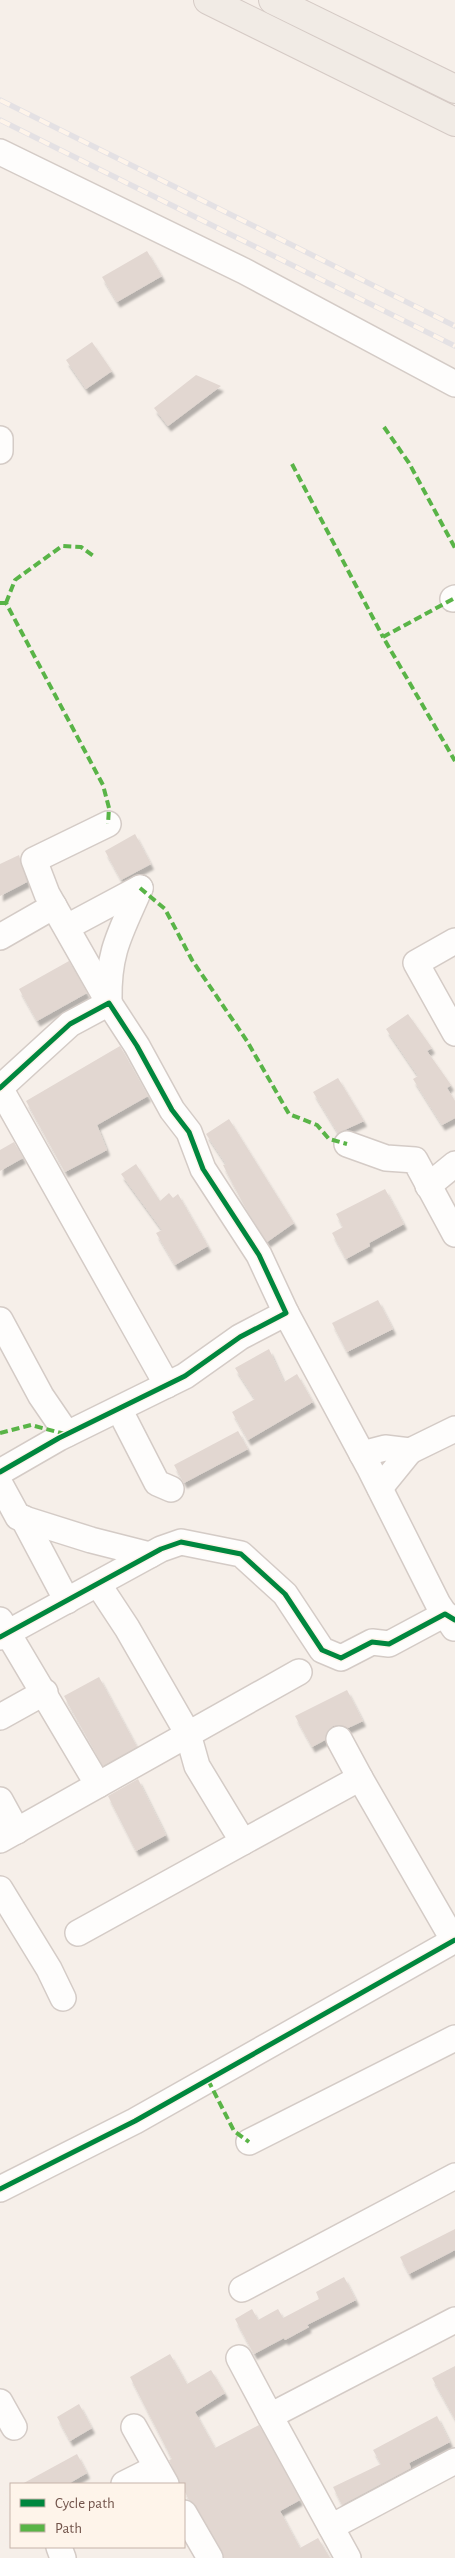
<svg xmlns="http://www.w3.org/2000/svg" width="455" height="2558" viewBox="0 0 455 2558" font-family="'Alegreya Sans',sans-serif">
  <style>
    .building { fill: #e2d7d1; filter: url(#shadow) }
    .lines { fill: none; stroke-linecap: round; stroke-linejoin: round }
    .minor-casing { stroke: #d4cbc6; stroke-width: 28 }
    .primary-casing { stroke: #d5cac5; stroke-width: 30 }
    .minor { stroke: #fefdfc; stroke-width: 25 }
    .primary { stroke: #f1ebe5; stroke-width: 28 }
    .rail-casing { stroke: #e4e1e4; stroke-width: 5.5 }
    .rail { stroke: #fef4ea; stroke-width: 4; stroke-dasharray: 11; stroke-linecap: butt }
    .quiet { stroke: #59b447; stroke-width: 4; stroke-dasharray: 8 4; stroke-linecap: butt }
    .cycleway-casing { stroke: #fef4ea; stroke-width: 8 }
    .cycleway { stroke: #00873e; stroke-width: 5 }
  </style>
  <defs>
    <filter id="shadow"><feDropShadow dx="3" dy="5.5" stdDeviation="1" flood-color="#0004"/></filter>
  </defs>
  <rect width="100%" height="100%" fill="#f6efe9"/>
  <!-- building -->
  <g class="building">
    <path d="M 147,251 L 162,276 L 117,302 L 102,277 Z"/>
    <path d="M 92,342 L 112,371 L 86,389 L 66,360 Z"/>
    <path d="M 196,375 L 221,386 L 168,426 L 154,408 Z"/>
    <path d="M 135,834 L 151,864 L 121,880 L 105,851 Z"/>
    <path d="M 19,855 L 27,882 L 0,896 L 0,864 Z"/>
    <path d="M 69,961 L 87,993 L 37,1021 L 19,989 Z"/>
    <path d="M 408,1014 L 432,1048 L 427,1051 L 451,1085 L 447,1088 L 455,1101 L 455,1118 L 442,1125 L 413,1079 L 418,1076 L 386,1029 Z"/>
    <path d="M 120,1046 L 148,1096 L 97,1125 L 107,1150 L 65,1172 L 26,1101 Z"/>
    <path d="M 338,1078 L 364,1121 L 338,1133 L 313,1092 Z"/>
    <path d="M 229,1119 L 294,1223 L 267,1242 L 245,1207 L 223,1165 L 226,1164 L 206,1134 Z"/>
    <path d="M 14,1142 L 23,1158 L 0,1171 L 0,1150 Z"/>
    <path d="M 136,1164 L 160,1201 L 169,1193 L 173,1198 L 178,1194 L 208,1246 L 175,1265 L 156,1233 L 162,1230 L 121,1174 Z"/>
    <path d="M 385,1189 L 404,1224 L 369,1243 L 370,1246 L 346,1259 L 332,1233 L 343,1227 L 336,1214 Z"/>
    <path d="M 378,1300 L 393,1329 L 347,1352 L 332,1323 Z"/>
    <path d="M 269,1349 L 284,1382 L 297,1374 L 313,1402 L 248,1440 L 232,1412 L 255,1399 L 235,1368 Z"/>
    <path d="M 238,1431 L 248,1449 L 184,1483 L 174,1465 Z"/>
    <path d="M 99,1677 L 137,1747 L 103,1766 L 64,1696 Z"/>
    <path d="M 347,1690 L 363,1721 L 348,1728 L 340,1725 L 333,1726 L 327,1732 L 325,1740 L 312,1747 L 295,1716 Z"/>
    <path d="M 138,1779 L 166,1835 L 136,1851 L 108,1796 Z"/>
    <path d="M 455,2229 L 455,2250 L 409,2274 L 400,2257 Z"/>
    <path d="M 344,2277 L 356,2300 L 307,2325 L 309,2327 L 285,2340 L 284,2338 L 254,2354 L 235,2319 L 252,2309 L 258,2320 L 278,2309 L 283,2318 L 319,2299 L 316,2292 Z"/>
    <path d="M 170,2354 L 187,2384 L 211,2370 L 225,2393 L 195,2412 L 215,2448 L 259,2425 L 300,2500 L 280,2511 L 300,2548 L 318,2538 L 330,2558 L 224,2558 L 196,2506 L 189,2500 L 184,2490 L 184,2484 L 180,2484 L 169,2460 L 172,2459 L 130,2377 Z"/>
    <path d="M 455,2366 L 455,2419 L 432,2378 Z"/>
    <path d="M 79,2404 L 92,2428 L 70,2441 L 57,2417 Z"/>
    <path d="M 437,2416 L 450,2442 L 409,2463 L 411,2468 L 342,2505 L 333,2487 L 381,2464 L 373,2450 Z"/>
    <path d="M 77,2454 L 87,2473 L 68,2484 L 22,2484 Z"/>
  </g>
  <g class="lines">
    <!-- minor casing -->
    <g class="minor-casing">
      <g id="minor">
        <path d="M 0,152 L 244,271 L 455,384"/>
        <path d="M 0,439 L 0,451"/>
        <path d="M 453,599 L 455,598"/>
        <path d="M 108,824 L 34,860 L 47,894 L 109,1003"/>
        <path d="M 67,927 L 140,888"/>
        <path d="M 0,937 L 54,906"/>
        <path d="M 455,941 L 416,963 L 455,1033"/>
        <path d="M 109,1000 C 108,951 121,932 140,888"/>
        <path d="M 0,1088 L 70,1024 L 109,1003 L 137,1046 L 172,1110 L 189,1132 L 203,1169 L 259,1255 L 286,1313 L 240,1337 L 185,1376 L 59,1438 L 0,1472"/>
        <path d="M 0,1088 L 167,1385"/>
        <path d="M 347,1144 L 386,1158 L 415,1160 L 455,1234"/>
        <path d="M 428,1186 L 455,1164"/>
        <path d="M 286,1313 L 369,1467 L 438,1604 L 454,1628"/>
        <path d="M 0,1320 L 41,1396 L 67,1434"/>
        <path d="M 119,1409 L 157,1483 L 171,1489"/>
        <path d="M 362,1454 L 385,1448 L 410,1451 L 455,1429"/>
        <path d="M 0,1484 L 18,1517 L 91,1540 L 150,1555"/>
        <path d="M 380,1488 L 410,1451"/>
        <path d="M 23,1518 L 67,1601"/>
        <path d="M 0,1620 L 98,1785"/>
        <path d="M 0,1637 L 161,1549 L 181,1542 L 241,1554 L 285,1594 L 322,1650 L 341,1658 L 372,1642 L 389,1644 L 445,1614 L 455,1620"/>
        <path d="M 0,1717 L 45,1692"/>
        <path d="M 360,1778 L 454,1941"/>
        <path d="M 0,1800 L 17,1831"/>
        <path d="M 0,1840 L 299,1672"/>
        <path d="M 243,1842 L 360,1778 L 339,1739"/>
        <path d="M 0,1889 L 49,1969 L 63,1998"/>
        <path d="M 78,1933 L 243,1842 L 197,1766 L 188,1734 L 127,1628 L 98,1584"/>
        <path d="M 249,2142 L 455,2038"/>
        <path d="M 0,2189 L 135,2121 L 455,1940"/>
        <path d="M 242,2289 L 455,2176"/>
        <path d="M 239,2358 L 270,2416 L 455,2320"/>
        <path d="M 0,2402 L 14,2427"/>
        <path d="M 270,2416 L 348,2558"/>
        <path d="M 134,2427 L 166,2484"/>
        <path d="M 124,2484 L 156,2468"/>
        <path d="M 184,2513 L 210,2558"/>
        <path d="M 331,2527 L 455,2461"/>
        <path d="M 59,2547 L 63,2558"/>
      </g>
    </g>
    <!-- primary casing -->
    <g class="primary-casing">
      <g id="primary">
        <path d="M 208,0 L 455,122"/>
        <path d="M 273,0 L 455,89"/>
      </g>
    </g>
    <!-- minor -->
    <use href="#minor" class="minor"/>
    <!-- primary -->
    <use href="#primary" class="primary"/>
    <!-- rail casing -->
    <g class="rail-casing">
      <g id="rail">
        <path d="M 0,100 L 455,326"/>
        <path d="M 0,120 L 455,346"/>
      </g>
    </g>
    <!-- rail -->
    <use href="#rail" class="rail"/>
    <!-- quiet -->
    <g class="quiet">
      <path d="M 384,427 L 409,463 L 455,548"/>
      <path d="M 292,464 L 383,637"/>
      <path d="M 453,599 L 383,637 L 455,761"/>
      <path d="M 0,603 L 6,603 L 103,785 L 109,808 L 108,824"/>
      <path d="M 6,603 L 15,580 L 62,546 L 81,547 L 95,557"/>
      <path d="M 140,888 L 165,909 L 192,960 L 247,1041 L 289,1114 L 317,1125 L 329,1139 L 347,1144"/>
      <path d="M 0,1433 L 31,1425 L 65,1434"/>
      <path d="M 208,2080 L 234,2131 L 249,2142"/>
    </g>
    <!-- cycleway casing -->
    <g class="cycleway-casing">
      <g id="cycleway">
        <path d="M 0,1088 L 70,1024 L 109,1003 L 137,1046 L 172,1110 L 189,1132 L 203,1169 L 259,1255 L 286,1313 L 240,1337 L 185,1376 L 59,1438 L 0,1472"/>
        <path d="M 0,1637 L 161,1549 L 181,1542 L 241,1554 L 285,1594 L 322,1650 L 341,1658 L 372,1642 L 389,1644 L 445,1614 L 455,1620"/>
        <path d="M 0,2189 L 135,2121 L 455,1940"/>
      </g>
    </g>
    <!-- cycleway -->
    <use href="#cycleway" class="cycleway"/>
  </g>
  <!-- legend -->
  <rect x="10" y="2483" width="175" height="65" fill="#fef4ea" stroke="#c6b4aa"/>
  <rect x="20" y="2499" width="25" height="8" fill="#00873e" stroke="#c6b4aa"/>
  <text x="55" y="2508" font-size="15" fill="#72544b">Cycle path</text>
  <rect x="20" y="2524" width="25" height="8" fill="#59b447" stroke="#c6b4aa"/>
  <text x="55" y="2533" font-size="15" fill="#72544b">Path</text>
</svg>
